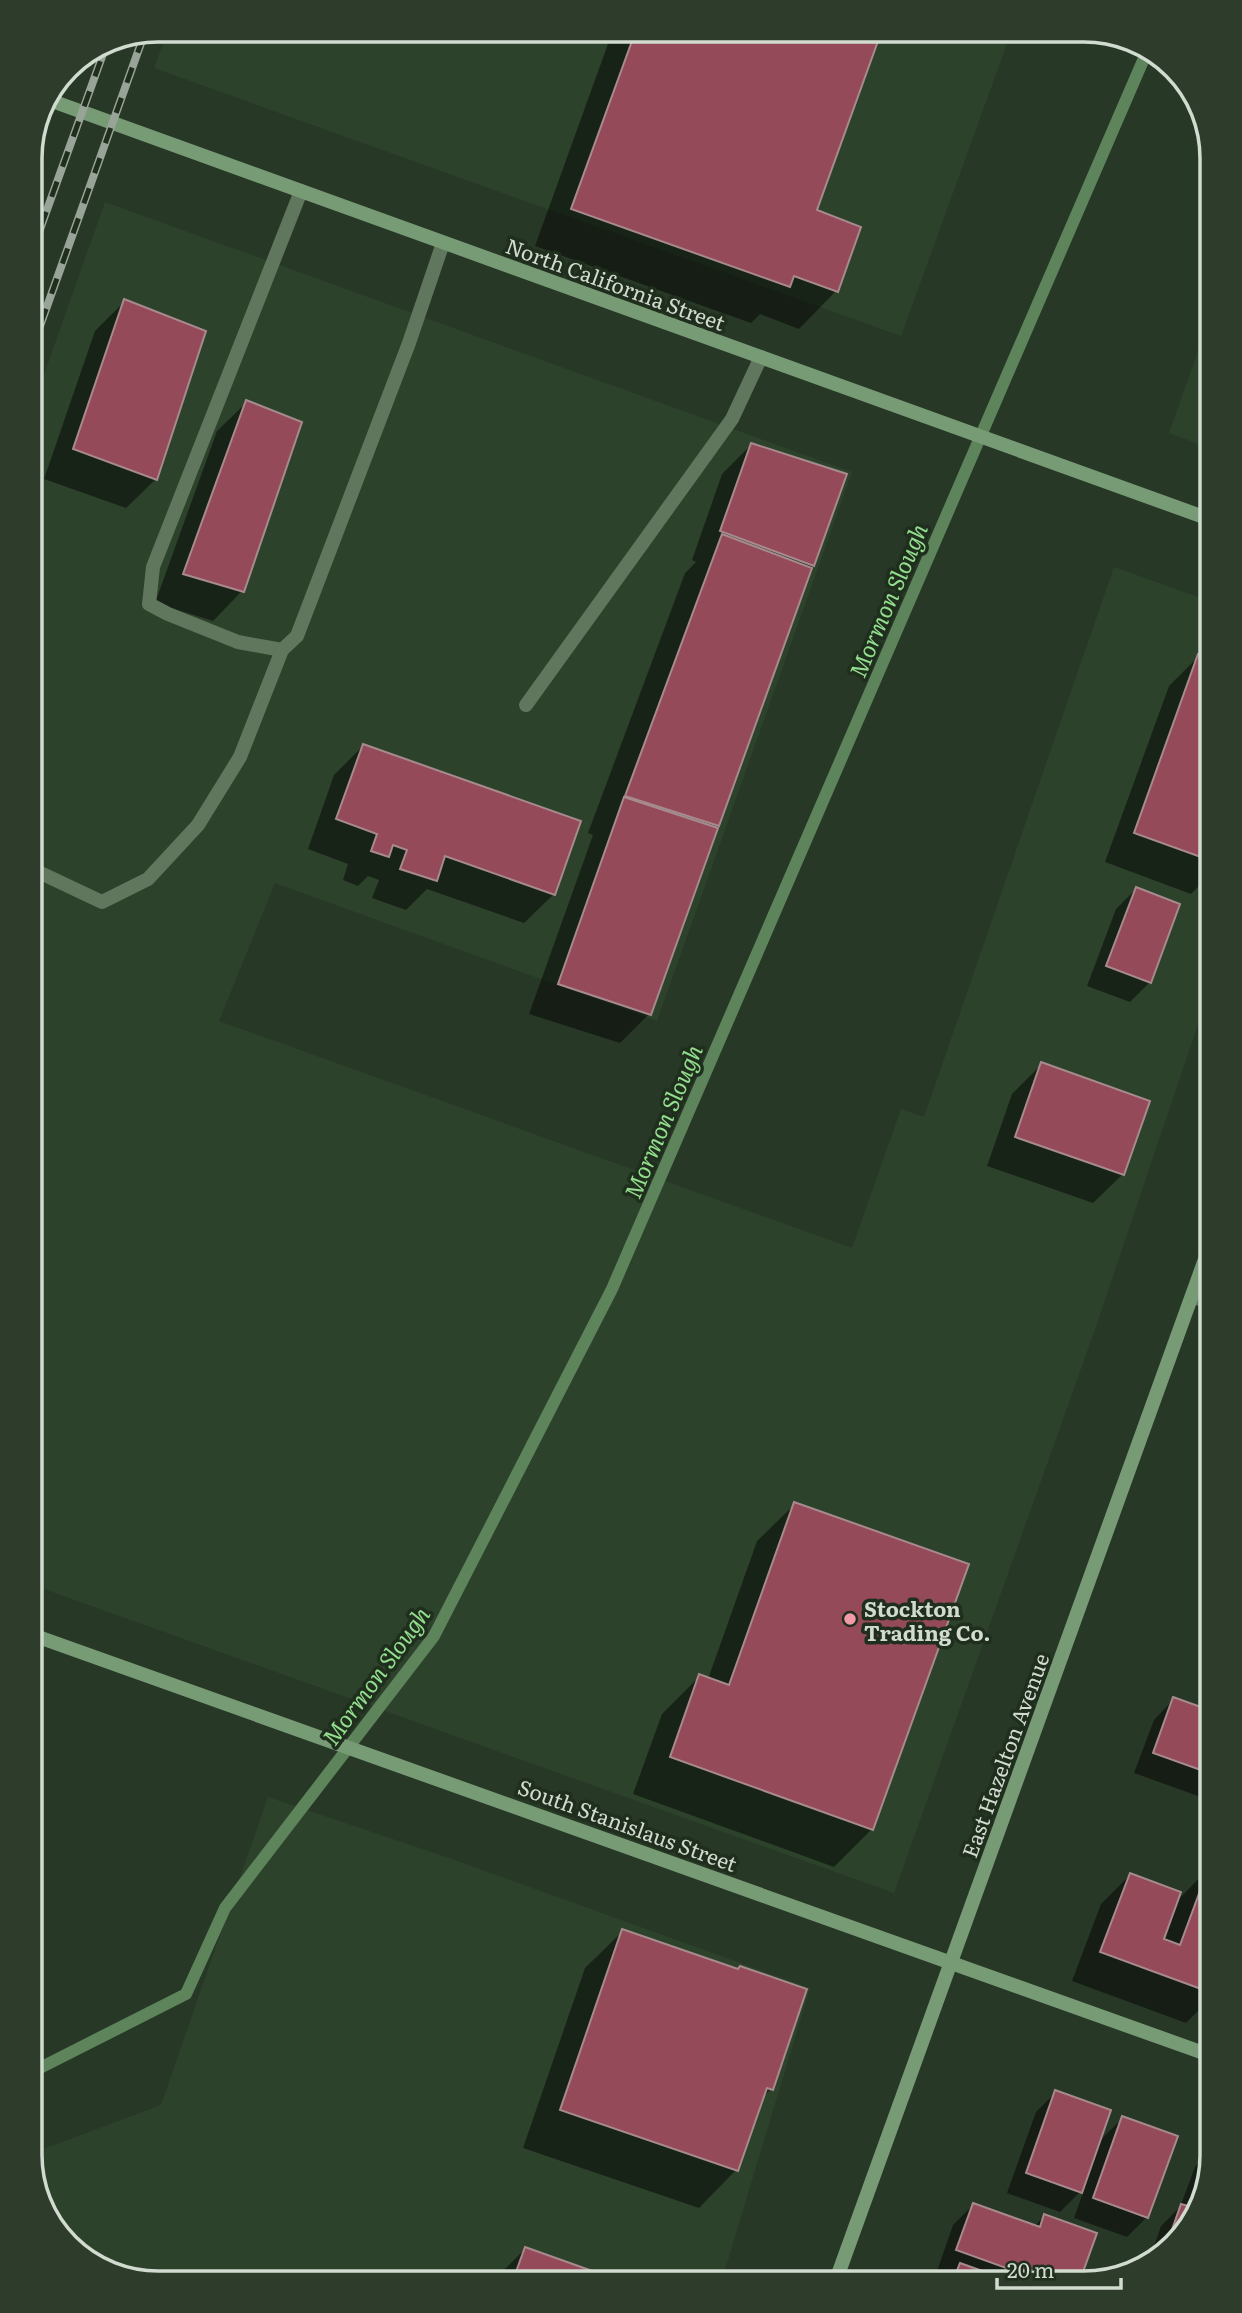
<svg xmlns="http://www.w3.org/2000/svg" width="1242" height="2313" viewBox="0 0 1242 2313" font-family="Literata,serif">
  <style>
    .built { fill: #2d422b }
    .shadow { fill: #0007 }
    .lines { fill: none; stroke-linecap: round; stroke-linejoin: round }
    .stream { stroke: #5d845a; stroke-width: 12 }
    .building { fill: #944a58; stroke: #a78a8e; stroke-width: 2 }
    .lane { stroke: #60765d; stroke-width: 14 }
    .street { stroke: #60765d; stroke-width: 14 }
    .secondary { stroke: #779b74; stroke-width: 14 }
    .rail-casing { stroke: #98a497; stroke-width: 8 }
    .rail { stroke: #1f2e1d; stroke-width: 5; stroke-dasharray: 16; stroke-linecap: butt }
    .poi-dot { fill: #f39aa9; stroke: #1f2e1d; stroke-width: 2.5 }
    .labels { text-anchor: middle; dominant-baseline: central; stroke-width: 7; stroke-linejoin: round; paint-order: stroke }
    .street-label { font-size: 21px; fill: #d1dbd0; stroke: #1f2e1d }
    .poi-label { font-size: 21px; font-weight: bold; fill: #d1dbd0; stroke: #1f2e1d; text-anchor: start }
    .water-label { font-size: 23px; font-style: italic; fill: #93dd8e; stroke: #1f2e1d }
    .rim { fill: none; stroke: #d1dbd0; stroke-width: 3.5 }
  </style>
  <rect width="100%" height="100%" fill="#283827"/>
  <!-- built -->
  <g class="built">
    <path d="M 168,30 L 1012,30 L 901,336 L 154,68 Z"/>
    <path d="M 105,202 L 852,472 L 657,1021 L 275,883 L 219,1021 L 852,1248 L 901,1109 L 924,1117 L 1114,567 L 1212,602 L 1212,983 L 1093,1335 L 894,1893 L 30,1584 L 30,414 Z"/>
    <path d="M 1212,312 L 1212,449 L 1169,433 Z"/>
    <path d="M 268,1797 L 452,1859 L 810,1988 L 721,2283 L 150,2283 L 86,2261 L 40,2205 L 30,2154 L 161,2105 Z"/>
  </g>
  <!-- shadow -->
  <g class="shadow">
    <path d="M 613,30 L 880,30 L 815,211 L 836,291 L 799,329 L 760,314 L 751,323 L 535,246 Z"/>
    <path d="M 125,301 L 156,479 L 126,508 L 44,479 L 95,331 Z"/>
    <path d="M 247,402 L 242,591 L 213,621 L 155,603 L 217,431 Z"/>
    <path d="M 751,445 L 812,565 L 718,825 L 714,829 L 649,1014 L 620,1043 L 529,1014 L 593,835 L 588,833 L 685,573 L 696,562 L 692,560 L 722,474 Z"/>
    <path d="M 1199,656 L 1212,661 L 1212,873 L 1191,894 L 1105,862 L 1169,686 Z"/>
    <path d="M 363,746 L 554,894 L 524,923 L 427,889 L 406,910 L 372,898 L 379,880 L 368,876 L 358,886 L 343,880 L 348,864 L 308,849 L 334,775 Z"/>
    <path d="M 1136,889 L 1150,982 L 1130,1002 L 1087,986 L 1116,909 Z"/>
    <path d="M 1042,1064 L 1123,1174 L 1093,1203 L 987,1166 L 1012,1094 Z"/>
    <path d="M 1212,1474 L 1212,1511 L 1200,1507 Z"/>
    <path d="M 795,1504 L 872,1829 L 834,1867 L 633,1794 L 662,1714 L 700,1676 L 708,1679 L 757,1541 Z"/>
    <path d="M 1174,1699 L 1212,1713 L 1212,1801 L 1134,1773 L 1154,1720 Z"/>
    <path d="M 1211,1866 L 1212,1997 L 1186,2023 L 1072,1981 L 1101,1904 L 1130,1875 L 1176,1902 Z"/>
    <path d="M 623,1931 L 737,1971 L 771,2089 L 762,2098 L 736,2170 L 699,2208 L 523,2148 L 585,1968 Z"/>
    <path d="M 1056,2092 L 1097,2143 L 1123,2118 L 1147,2217 L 1127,2237 L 1074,2218 L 1085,2187 L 1060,2212 L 1007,2193 L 1036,2112 Z"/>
    <path d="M 1212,2150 L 1191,2226 L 1149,2261 L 1161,2226 L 1180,2207 L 1195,2167 Z"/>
    <path d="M 973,2205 L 1034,2227 L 1044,2216 L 1095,2234 L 1077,2283 L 942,2283 L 950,2275 L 937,2271 L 953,2225 Z"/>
    <path d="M 525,2249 L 621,2283 L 491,2283 Z"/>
  </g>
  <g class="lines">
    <!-- stream -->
    <path class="stream" d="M 30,2073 L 186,1994 L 225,1908 L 434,1636 L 612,1289 L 1148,49"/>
  </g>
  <!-- building -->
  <g class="building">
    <path d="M 636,30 L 882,30 L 817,210 L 861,227 L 838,292 L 794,276 L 790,287 L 571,209 Z"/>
    <path d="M 124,299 L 206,331 L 157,480 L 73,449 Z"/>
    <path d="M 246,400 L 302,422 L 244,592 L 183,574 Z"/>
    <path d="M 751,443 L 847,474 L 814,566 L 720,531 Z"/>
    <path d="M 722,534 L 812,568 L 719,826 L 625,796 Z"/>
    <path d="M 1198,654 L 1212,659 L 1212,861 L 1134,833 Z"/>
    <path d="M 363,744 L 581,821 L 555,895 L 445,856 L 437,881 L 400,869 L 407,850 L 393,845 L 389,857 L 371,851 L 377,834 L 336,819 Z"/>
    <path d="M 624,797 L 718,828 L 651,1015 L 558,984 Z"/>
    <path d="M 1136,887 L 1180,904 L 1151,983 L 1106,966 Z"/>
    <path d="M 1041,1062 L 1150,1101 L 1124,1175 L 1015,1137 Z"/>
    <path d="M 794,1502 L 969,1564 L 873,1830 L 670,1757 L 699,1674 L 729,1685 Z"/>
    <path d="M 1173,1697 L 1212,1711 L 1212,1774 L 1153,1753 Z"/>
    <path d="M 1210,1864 L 1212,1865 L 1212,1993 L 1100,1952 L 1130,1873 L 1181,1892 L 1164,1939 L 1180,1945 Z"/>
    <path d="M 622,1929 L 738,1969 L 740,1966 L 807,1989 L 773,2090 L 767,2088 L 738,2171 L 560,2110 Z"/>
    <path d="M 1055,2090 L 1111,2110 L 1082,2193 L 1026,2173 Z"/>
    <path d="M 1122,2116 L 1178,2136 L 1148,2218 L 1093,2198 Z"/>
    <path d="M 1212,2151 L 1191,2226 L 1166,2247 L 1181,2204 L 1192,2207 Z"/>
    <path d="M 973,2203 L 1040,2227 L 1044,2214 L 1097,2233 L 1079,2283 L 1048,2283 L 956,2250 Z"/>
    <path d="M 525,2247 L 626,2283 L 512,2283 Z"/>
    <path d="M 960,2263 L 1016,2283 L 952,2283 Z"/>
  </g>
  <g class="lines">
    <!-- lane -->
    <g class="lane">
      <path d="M 301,191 L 153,567 L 149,604 L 168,614 L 238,642 L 282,650 L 297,636 L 409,343 L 443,243"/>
      <path d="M 526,705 L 732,419 L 761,357"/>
      <path d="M 30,868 L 102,902 L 148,879 L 198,825 L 240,757 L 282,650"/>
    </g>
    <!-- street -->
    <path class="street" d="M 1192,1297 L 1212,1302"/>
    <!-- secondary -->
    <g class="secondary">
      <path d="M 52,101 L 1212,520"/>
      <path d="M 30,1634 L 1212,2056"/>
      <path d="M 835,2283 L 1212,1240"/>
    </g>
    <!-- rail casing -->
    <g class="rail-casing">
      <g id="rail">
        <path d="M 30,257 L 108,40"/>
        <path d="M 30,354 L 145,32"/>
      </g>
    </g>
    <!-- rail -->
    <use href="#rail" class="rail"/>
  </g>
  <!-- markers -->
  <circle class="poi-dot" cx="850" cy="1619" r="7"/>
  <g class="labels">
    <!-- street labels -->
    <g class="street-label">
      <text transform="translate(616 283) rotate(20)">North California Street</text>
      <text transform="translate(1004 1755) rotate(-70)">East Hazelton Avenue</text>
      <text transform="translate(628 1824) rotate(20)">South Stanislaus Street</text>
    </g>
    <!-- poi labels -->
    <g class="poi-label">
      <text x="864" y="1607">Stockton<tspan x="864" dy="24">Trading Co.</tspan></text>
    </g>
    <!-- water labels -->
    <g class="water-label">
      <text transform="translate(887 600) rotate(-67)">Mormon Slough</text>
      <text transform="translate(662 1121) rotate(-67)">Mormon Slough</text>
      <text transform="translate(375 1675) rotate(-54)">Mormon Slough</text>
    </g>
  </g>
  <!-- crop -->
  <path d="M0 0H1242V2313H0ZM158 42H1084A116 116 0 0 1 1200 158V2155A116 116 0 0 1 1084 2271H158A116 116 0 0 1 42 2155V158A116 116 0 0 1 158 42Z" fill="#2d3c2b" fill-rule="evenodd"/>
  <path class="rim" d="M158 42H1084A116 116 0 0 1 1200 158V2155A116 116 0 0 1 1084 2271H158A116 116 0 0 1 42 2155V158A116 116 0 0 1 158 42Z"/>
  <!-- scale -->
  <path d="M997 2278v10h124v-10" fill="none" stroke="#d1dbd0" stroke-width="3.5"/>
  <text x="1007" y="2278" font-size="21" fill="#d1dbd0" stroke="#1f2e1d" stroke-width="5" paint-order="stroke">20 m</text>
</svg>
